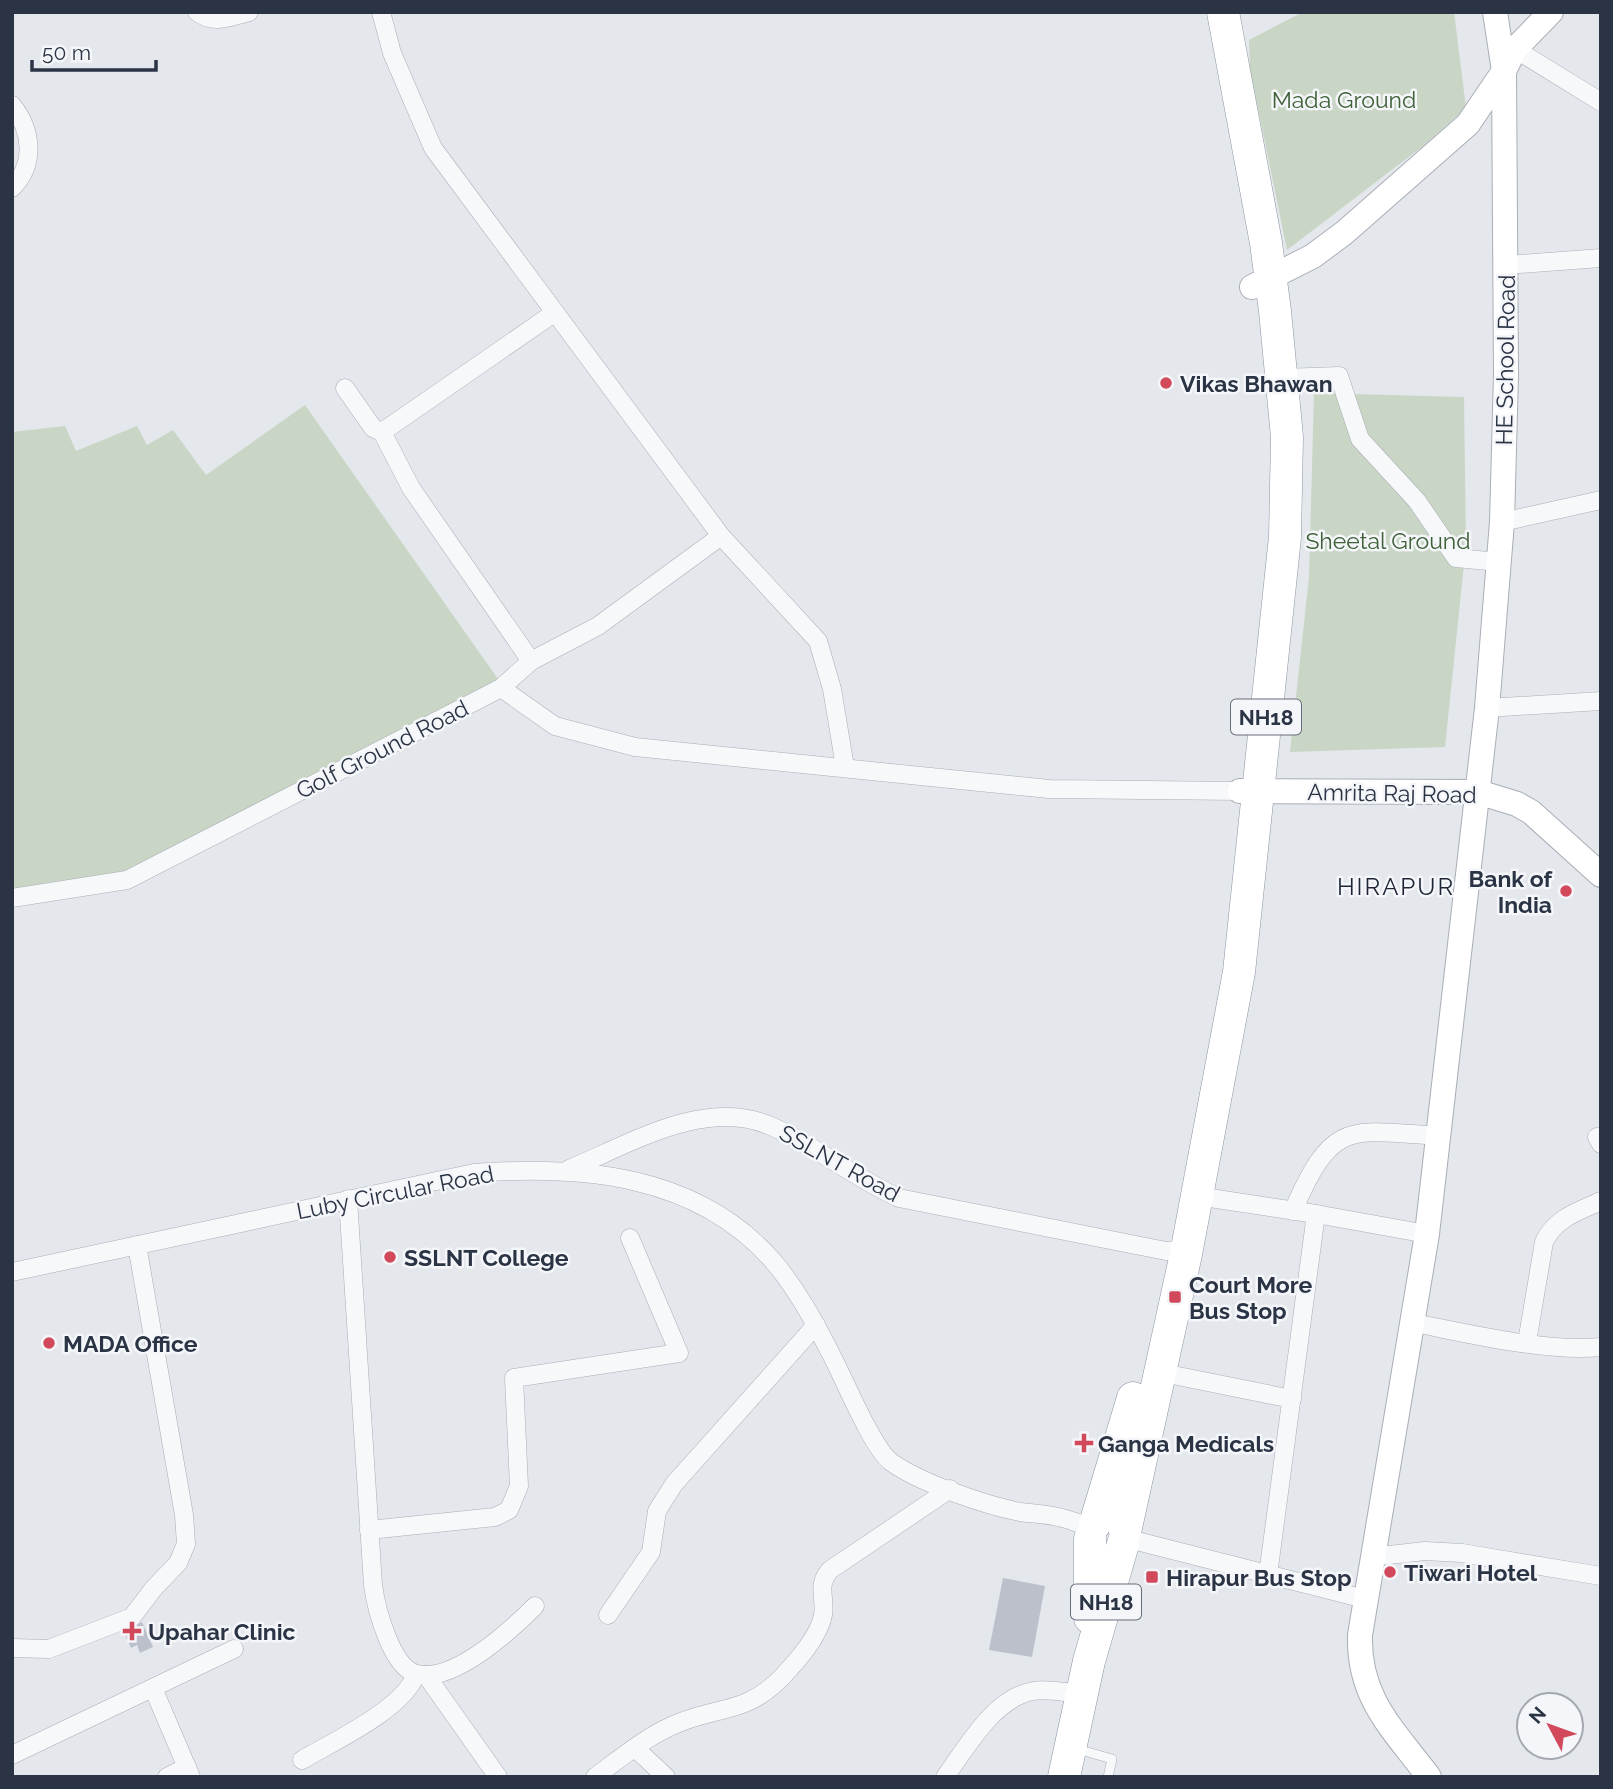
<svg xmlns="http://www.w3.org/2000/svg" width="1613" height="1789" viewBox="0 0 1613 1789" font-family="Raleway,sans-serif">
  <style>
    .green { fill: #c9d6c5 }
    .building { fill: #bbc0ca }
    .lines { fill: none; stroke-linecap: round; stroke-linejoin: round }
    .lane-casing { stroke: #a9aeb7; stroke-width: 10 }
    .street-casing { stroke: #a9aeb7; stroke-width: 19 }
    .secondary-casing { stroke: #a9aeb7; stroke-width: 26 }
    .highway-casing { stroke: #8b94a3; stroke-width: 33 }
    .lane { stroke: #f7f8fa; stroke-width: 9 }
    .street { stroke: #f7f8fa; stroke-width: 18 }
    .secondary { stroke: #fff; stroke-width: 24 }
    .highway { stroke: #fff; stroke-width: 32 }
    .poi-dot { fill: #d1495b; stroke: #f4f6f9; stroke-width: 2.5 }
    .labels { text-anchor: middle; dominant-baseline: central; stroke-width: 5; stroke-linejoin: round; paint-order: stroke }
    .shield { fill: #f4f6f9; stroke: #676e7b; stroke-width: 2 }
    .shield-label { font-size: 21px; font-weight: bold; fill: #2b3445 }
    .park-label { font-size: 23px; fill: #3f6138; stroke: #f4f6f9 }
    .street-label { font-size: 23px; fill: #2b3445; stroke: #f4f6f9 }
    .poi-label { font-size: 23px; font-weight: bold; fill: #2b3445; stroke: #f4f6f9; text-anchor: start }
    .neighbourhood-label { font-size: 24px; letter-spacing: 2px; fill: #1d2536; stroke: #f4f6f9 }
  </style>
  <rect width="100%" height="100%" fill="#e4e7ec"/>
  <!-- green -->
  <g class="green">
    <path d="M 1303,12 L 1454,12 L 1466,108 L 1423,146 L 1287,250 L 1250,69 L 1249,40 Z"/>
    <path d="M 1314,393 L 1464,397 L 1466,545 L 1445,747 L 1290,752 L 1309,577 Z"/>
    <path d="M 305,405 L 498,679 L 126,875 L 12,900 L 12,432 L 65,426 L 76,451 L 137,426 L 147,445 L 173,430 L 206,475 Z"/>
  </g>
  <!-- building -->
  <g class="building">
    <path d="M 1003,1578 L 1045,1586 L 1032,1657 L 989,1650 Z"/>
    <path d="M 142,1622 L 153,1647 L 140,1653 L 137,1645 L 131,1648 L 124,1632 Z"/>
  </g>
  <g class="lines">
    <!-- lane casing -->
    <g class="lane-casing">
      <path id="lane" d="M 1077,1749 L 1112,1759 L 1108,1777"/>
    </g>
    <!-- street casing -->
    <g class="street-casing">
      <g id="street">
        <path d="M 197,12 C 214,25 230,17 249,12"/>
        <path d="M 381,12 L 392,53 L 433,148 L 721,536 L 818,641 L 832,689 L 845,767"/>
        <path d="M 1515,49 L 1601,102"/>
        <path d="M 12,105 C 32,130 36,164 12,188"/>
        <path d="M 1506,265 L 1601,258"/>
        <path d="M 1283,378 L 1339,376 L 1360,439 L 1417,501 L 1456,558 L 1499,562"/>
        <path d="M 345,388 L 373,428 L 382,432 L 411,488 L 531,661"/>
        <path d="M 382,432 L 554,313"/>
        <path d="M 1502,522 L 1601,500"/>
        <path d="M 501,688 L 555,726 L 635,747 L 1049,789 L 1240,791"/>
        <path d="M 1487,708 L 1601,701"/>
        <path d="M 12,898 L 127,880 L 501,688 L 531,661 L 598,626 L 721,536"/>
        <path d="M 1597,1137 L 1601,1144"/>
        <path d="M 569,1169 C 630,1144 707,1096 773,1127 C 817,1147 855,1178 899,1198 L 1166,1251 L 1186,1249"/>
        <path d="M 1197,1196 L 1316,1214 L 1268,1575"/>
        <path d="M 348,1199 L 373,1585 C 376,1607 391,1668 417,1674 C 454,1683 511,1630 535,1606"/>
        <path d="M 1293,1211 C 1333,1119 1348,1130 1440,1136"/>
        <path d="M 1316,1214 L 1427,1234"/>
        <path d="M 12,1272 L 474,1173 C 581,1165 697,1174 773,1261 C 797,1289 815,1323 832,1356 C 844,1379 873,1449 891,1462 C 920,1483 985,1505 1020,1512 C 1034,1514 1049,1514 1062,1518 C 1072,1520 1082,1525 1092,1528"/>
        <path d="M 1414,1323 C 1466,1333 1549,1353 1601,1347"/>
        <path d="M 1527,1342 L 1544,1242 C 1555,1218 1579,1211 1601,1201"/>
        <path d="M 1158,1372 L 1292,1399"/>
        <path d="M 369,1530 L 495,1517 L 509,1510 L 519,1486 L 514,1378 L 679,1353 L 630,1238"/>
        <path d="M 1125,1538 L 1365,1599"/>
        <path d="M 1371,1557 L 1425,1551 L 1462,1553 L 1601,1576"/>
        <path d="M 608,1615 L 651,1552 L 657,1511 L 674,1484 L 816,1325"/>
        <path d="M 12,1648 L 49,1649 L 132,1617 L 154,1588 L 178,1563 L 186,1544 L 184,1515 L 137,1245"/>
        <path d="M 426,1675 L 498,1777"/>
        <path d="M 153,1688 L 191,1777"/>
        <path d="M 635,1748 L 666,1777"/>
        <path d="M 12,1755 L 234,1649"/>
        <path d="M 302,1760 C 334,1741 404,1709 416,1674"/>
        <path d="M 167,1777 L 187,1767"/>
        <path d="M 595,1777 C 622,1757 649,1734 681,1722 C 722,1706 747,1713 782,1677 C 796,1662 819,1637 823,1615 C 826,1597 816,1586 830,1570 L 950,1489"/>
        <path d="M 945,1777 C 967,1747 994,1698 1033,1691 C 1048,1688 1067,1693 1082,1694"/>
      </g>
    </g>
    <!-- secondary casing -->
    <g class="secondary-casing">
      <g id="secondary">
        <path d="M 1252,287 L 1313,256 L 1344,233 L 1468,124 L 1504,71 L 1515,49 L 1551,12"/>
        <path d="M 1240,791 L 1478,792 L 1517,804 L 1531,812 L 1601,875"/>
        <path d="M 1429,1777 C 1393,1729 1358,1698 1360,1635 L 1427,1234 L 1487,708 L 1502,522 L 1506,375 L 1504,71 L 1495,12"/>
      </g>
    </g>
    <!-- highway casing -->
    <g class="highway-casing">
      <g id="highway">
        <path d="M 1095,1524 L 1133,1398"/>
        <path d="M 1125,1532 L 1186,1254 L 1239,972 L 1285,537 L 1287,437 L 1275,311 L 1266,243 L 1223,12"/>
        <path d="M 1090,1618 L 1090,1539"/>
        <path d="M 1064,1777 L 1089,1661 L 1123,1544"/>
      </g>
    </g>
    <!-- lane -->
    <use href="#lane" class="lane"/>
    <!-- street -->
    <use href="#street" class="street"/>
    <!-- secondary -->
    <use href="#secondary" class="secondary"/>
    <!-- highway -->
    <use href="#highway" class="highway"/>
  </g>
  <!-- markers -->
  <g class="poi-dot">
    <circle cx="1166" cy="383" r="7"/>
    <circle cx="1566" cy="891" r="7"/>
    <circle cx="390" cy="1257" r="7"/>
    <rect x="1168" y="1290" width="14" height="14" rx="3.5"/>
    <circle cx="49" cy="1343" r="7"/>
    <path d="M1080.5 1432.5h7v7h7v7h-7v7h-7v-7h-7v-7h7z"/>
    <circle cx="1390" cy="1572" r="7"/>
    <rect x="1145" y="1570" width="14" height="14" rx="3.5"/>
    <path d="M128.5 1620.5h7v7h7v7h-7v7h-7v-7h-7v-7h7z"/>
  </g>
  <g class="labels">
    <!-- shield labels -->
    <g class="shield">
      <rect x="1231" y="699.5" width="70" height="35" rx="5"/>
      <rect x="1071" y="1584.5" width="70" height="35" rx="5"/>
    </g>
    <g class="shield-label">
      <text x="1266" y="717">NH18</text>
      <text x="1106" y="1602">NH18</text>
    </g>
    <!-- park labels -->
    <g class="park-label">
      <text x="1344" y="99">Mada Ground</text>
      <text x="1388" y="540">Sheetal Ground</text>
    </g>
    <!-- street labels -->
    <g class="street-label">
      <text transform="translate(1505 360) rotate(-89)">HE School Road</text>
      <text transform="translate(382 749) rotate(-27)">Golf Ground Road</text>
      <text transform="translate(1392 793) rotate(1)">Amrita Raj Road</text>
      <text transform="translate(840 1163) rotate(29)">SSLNT Road</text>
      <text transform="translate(395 1192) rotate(-11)">Luby Circular Road</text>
    </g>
    <!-- poi labels -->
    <g class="poi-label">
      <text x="1180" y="383">Vikas Bhawan</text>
      <text x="1552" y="878" text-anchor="end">Bank of<tspan x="1552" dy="26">India</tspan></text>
      <text x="404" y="1257">SSLNT College</text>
      <text x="1189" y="1284">Court More<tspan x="1189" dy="26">Bus Stop</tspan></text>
      <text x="63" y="1343">MADA Office</text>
      <text x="1098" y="1443">Ganga Medicals</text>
      <text x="1404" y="1572">Tiwari Hotel</text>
      <text x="1166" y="1577">Hirapur Bus Stop</text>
      <text x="148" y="1631">Upahar Clinic</text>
    </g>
    <!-- neighbourhood labels -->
    <g class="neighbourhood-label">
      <text x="1396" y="886">HIRAPUR</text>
    </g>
  </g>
  <!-- border -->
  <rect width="1613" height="1789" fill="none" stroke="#2b3445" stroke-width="28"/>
  <!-- north arrow -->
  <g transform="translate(1550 1726) rotate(311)"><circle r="33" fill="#f4f6f9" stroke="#a4a8b1" stroke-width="2"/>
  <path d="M0-5L12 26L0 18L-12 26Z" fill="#d1495b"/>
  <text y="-10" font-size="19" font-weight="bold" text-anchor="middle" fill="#2b3445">N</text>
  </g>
  <!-- scale -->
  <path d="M32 60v10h124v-10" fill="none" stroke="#2b3445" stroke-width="3.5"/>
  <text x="42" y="60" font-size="21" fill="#2b3445" stroke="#f4f6f9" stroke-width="5" paint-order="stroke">50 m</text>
</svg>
